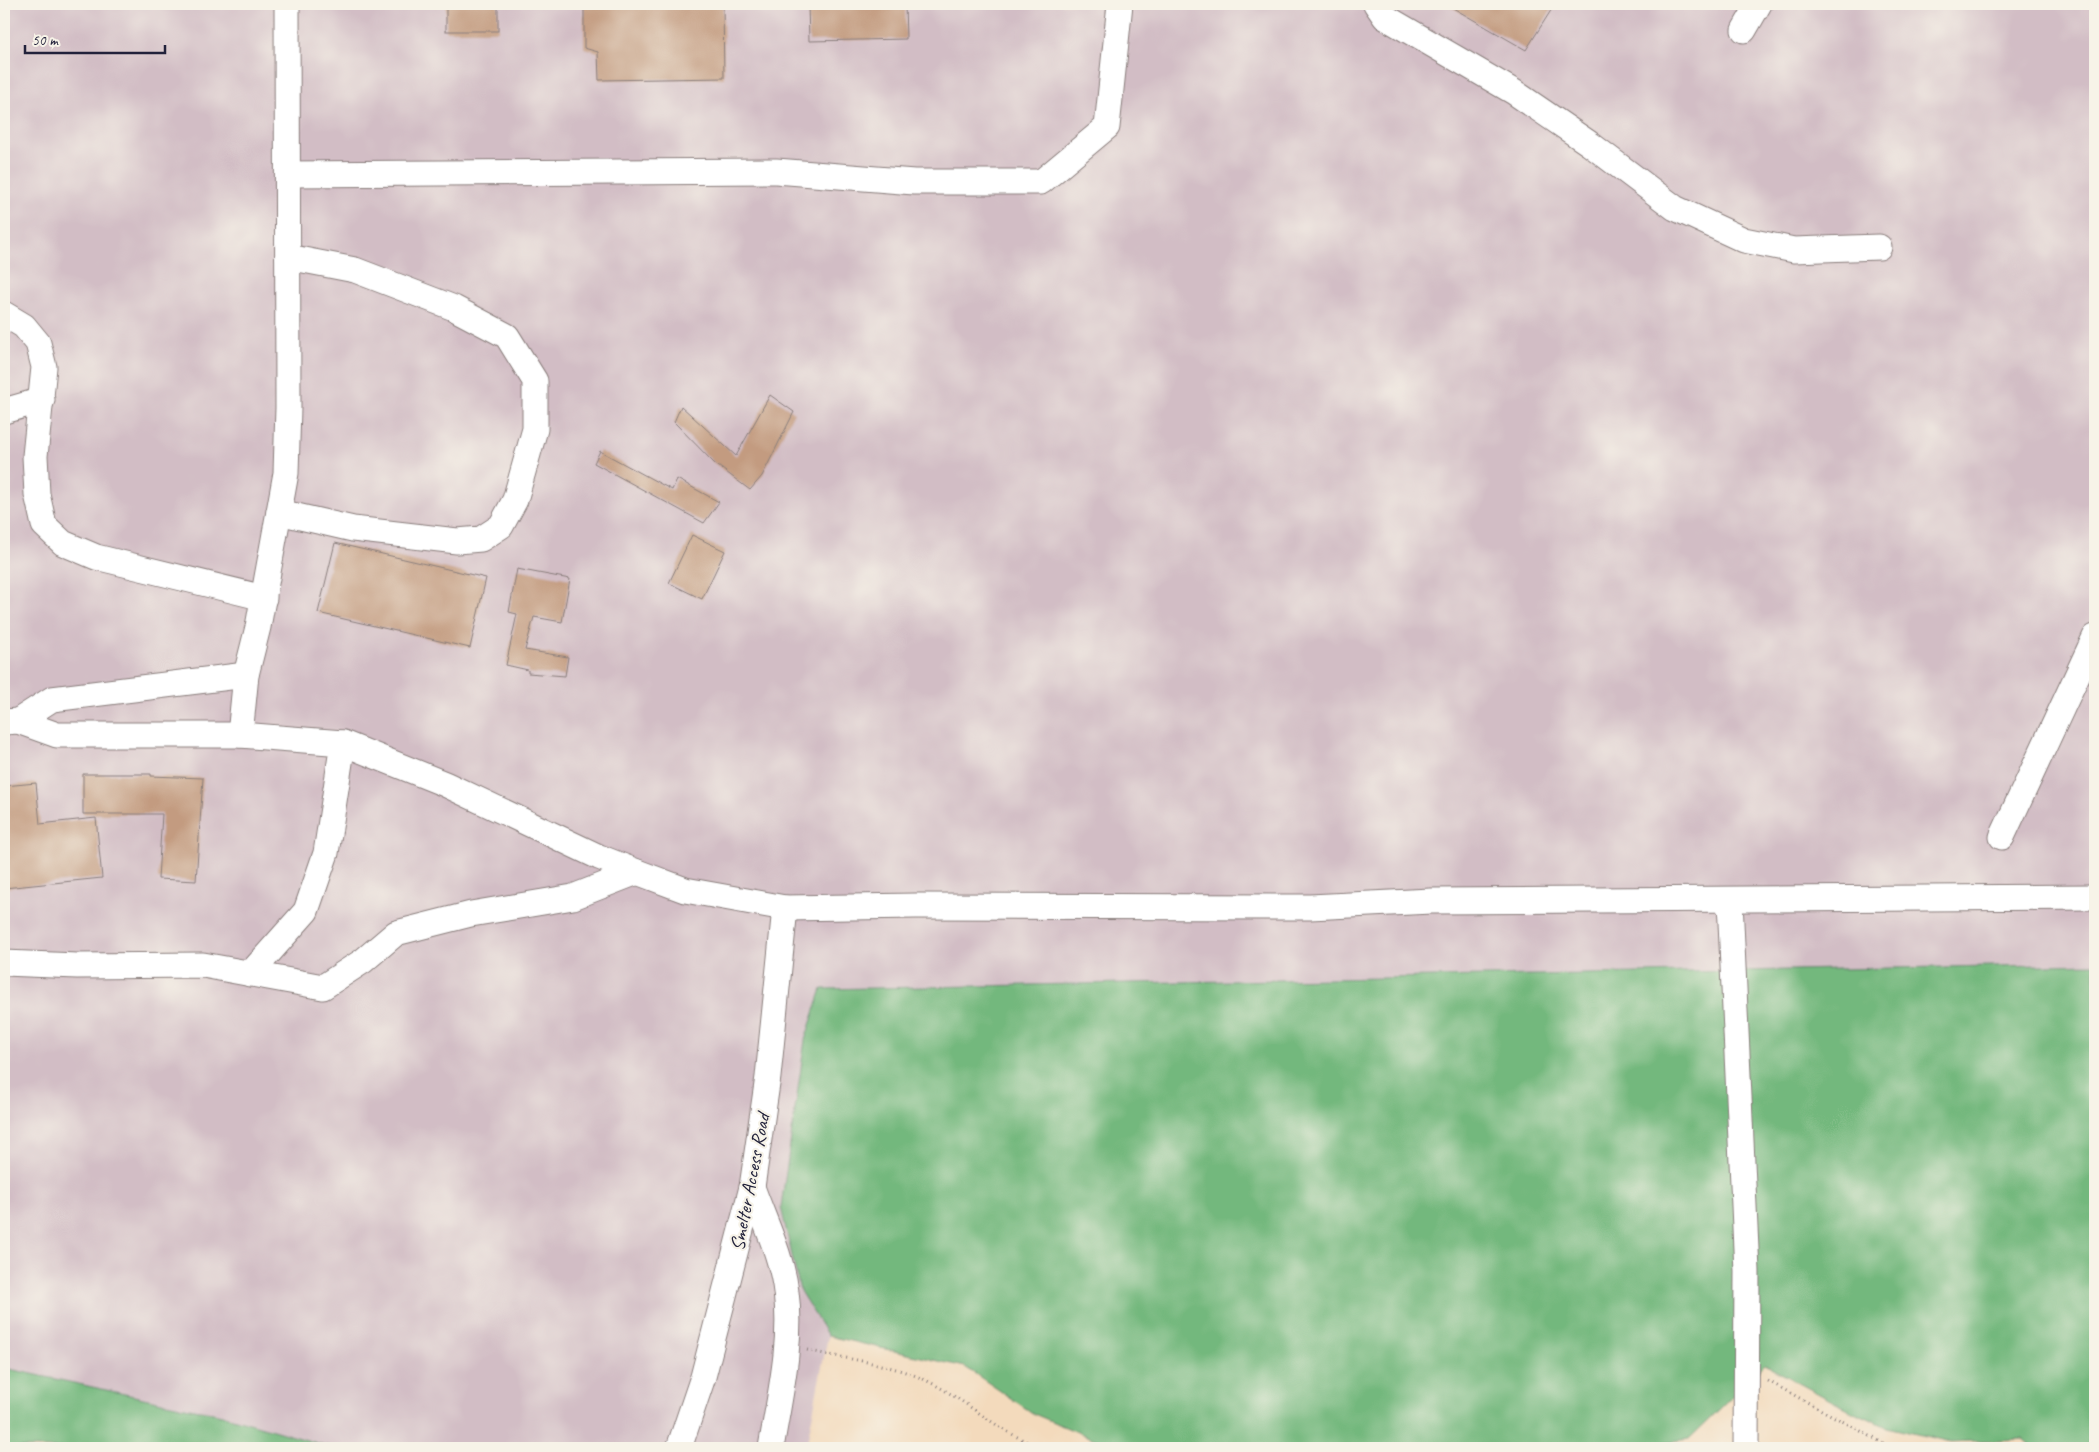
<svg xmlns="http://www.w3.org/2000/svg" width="2099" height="1452" viewBox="0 0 2099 1452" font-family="Caveat,sans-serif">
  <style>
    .industrial { fill: #d2bdc5 }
    .forest { fill: #73b87d; stroke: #4a6d5c }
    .building { fill: #c39b80 }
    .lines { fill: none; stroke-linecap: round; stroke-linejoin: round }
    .minor-casing { stroke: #8a7e7c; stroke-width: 27 }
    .path { stroke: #8a7e7c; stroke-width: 3; stroke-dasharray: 1 4; stroke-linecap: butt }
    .minor { stroke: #fff; stroke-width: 25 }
    .labels { text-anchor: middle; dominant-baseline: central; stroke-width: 4.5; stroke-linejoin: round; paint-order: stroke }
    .street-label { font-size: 20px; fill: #22223b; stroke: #f7f3e8 }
  </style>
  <rect width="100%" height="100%" fill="#f7f3e8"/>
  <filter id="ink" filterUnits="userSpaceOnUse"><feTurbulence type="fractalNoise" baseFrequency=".02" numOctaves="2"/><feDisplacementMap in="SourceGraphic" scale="10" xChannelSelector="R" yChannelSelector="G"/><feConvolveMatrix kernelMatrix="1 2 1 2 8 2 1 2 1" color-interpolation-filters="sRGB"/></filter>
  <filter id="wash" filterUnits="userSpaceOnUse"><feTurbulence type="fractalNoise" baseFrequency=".0096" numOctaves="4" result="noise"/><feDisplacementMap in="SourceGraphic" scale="20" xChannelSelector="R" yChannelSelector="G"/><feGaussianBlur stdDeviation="1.12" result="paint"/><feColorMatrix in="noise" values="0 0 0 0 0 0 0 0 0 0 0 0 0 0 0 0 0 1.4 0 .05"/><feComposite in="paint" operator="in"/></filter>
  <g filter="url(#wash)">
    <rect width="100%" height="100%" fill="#f3dabc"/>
    <!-- industrial -->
    <path class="industrial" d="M 4,4 L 2095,4 L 2095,964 L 822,989 L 805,1041 L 781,1207 L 800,1291 L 828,1336 L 806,1448 L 334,1448 L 222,1415 L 9,1369 L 4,1375 Z"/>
    <!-- forest -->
    <g class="forest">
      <path d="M 2095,964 L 2095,1448 L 2034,1448 L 2023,1439 L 1950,1442 L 1887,1427 L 1836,1403 L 1765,1365 L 1689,1439 L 1621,1448 L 1116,1448 L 1034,1414 L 965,1367 L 828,1336 L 800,1291 L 781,1207 L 805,1040 L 822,989 Z"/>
      <path d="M 9,1369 L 222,1415 L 334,1448 L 4,1448 L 4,1375 Z"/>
    </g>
    <g id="blocks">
      <!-- building -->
      <g class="building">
        <rect x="446" y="4" width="52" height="27"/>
        <path d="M 584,4 L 723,4 L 724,78 L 599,80 L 598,52 L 584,48 Z"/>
        <path d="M 808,4 L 905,4 L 906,39 L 809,41 Z"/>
        <path d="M 1446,4 L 1555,4 L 1526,50 Z"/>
        <path d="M 770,395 L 794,412 L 762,476 L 750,490 L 714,463 L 674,422 L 681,406 L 736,456 Z"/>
        <path d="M 600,451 L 672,490 L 677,479 L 719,502 L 704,523 L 594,463 Z"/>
        <path d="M 692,535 L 725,551 L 702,599 L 669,583 Z"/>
        <path d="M 335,543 L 486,578 L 470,648 L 318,613 Z"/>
        <path d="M 517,569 L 570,579 L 562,622 L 534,617 L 525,650 L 568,657 L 565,676 L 528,673 L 528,670 L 506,665 L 517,614 L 509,612 Z"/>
        <path d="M 83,774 L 151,774 L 151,776 L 203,778 L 196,881 L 158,879 L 162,814 L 83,814 Z"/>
        <path d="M 36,783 L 40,824 L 96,818 L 102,878 L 4,888 L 4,786 Z"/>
      </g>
    </g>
  </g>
  <g filter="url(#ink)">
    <use href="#blocks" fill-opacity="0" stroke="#8a7e7c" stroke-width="1"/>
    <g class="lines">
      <!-- minor casing -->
      <g class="minor-casing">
        <g id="minor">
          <path d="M 1376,4 L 1385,17 L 1514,92 L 1590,144 L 1675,208 L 1744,240 L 1794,250 L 1879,247"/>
          <path d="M 1744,30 L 1759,4"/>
          <path d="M 288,174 L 776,171 L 914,182 L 1041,182 L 1107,127 L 1120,4"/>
          <path d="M 4,314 L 24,326 L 38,343 L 44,367 L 35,456 L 37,494 L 44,525 L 63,543 L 96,557 L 264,598"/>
          <path d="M 4,411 L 42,400"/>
          <path d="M 279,512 L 353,529 L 457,541 L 481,539 L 501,526 L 515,500 L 535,429 L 535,381 L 507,336 L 454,308 L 355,270 L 288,257"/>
          <path d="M 18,721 L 52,699 L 246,675"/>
          <path d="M 4,722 L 18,721 L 57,735 L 240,735 L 343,743 L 445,784 L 599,857 L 637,872 L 685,890 L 785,908 L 916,906 L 1310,907 L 1431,901 L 2095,897"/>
          <path d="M 240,735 L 246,675 L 258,627 L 286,473 L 288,408 L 287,4"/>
          <path d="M 2002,837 L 2095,637"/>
          <path d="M 1730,901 L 1747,1271 L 1746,1448"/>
          <path d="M 4,963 L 77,966 L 203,965 L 323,987 L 363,961 L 396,933 L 471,914 L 573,897 L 637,872"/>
          <path d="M 250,974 L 306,911 L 326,853 L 343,743"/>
          <path d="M 752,1187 C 764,1221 782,1256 786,1292 C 793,1342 779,1399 771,1448"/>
          <path d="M 679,1448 L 703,1377 L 752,1187 L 768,1077 L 785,908"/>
        </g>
      </g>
      <!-- path -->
      <g class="path">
        <path d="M 807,1350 C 844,1359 889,1363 923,1379 C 966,1398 999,1435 1045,1448"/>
        <path d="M 1768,1381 L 1892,1448"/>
      </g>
      <!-- minor -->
      <use href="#minor" class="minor"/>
    </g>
  </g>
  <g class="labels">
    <!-- street labels -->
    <g class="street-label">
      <text transform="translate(750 1182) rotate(-79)">Smelter Access Road</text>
    </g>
  </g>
  <!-- margin -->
  <rect width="2099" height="1452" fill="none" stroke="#f7f3e8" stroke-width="20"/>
  <!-- scale -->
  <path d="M25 45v8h140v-8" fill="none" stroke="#22223b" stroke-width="2.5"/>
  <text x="32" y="45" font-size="15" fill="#22223b" stroke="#f7f3e8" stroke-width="4" paint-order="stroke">50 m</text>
</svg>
